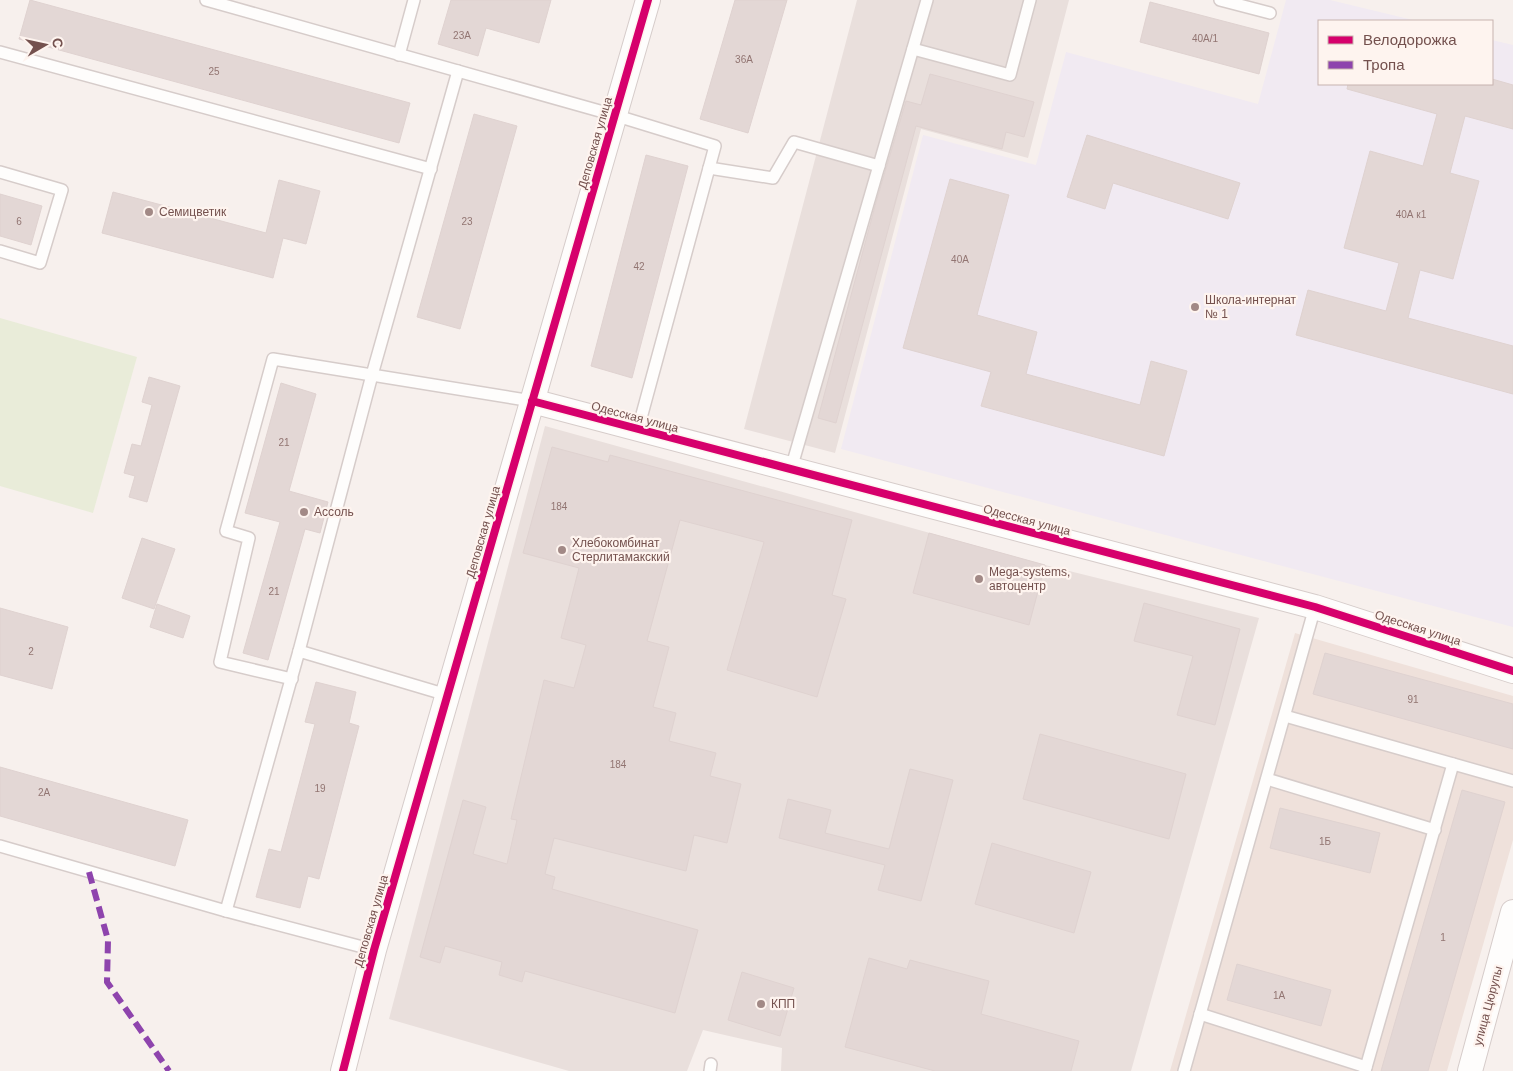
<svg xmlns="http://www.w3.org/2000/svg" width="1513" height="1071" viewBox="0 0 1513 1071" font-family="Arial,sans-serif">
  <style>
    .residential { fill: #efe1db }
    .industrial { fill: #e9dfdc }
    .education { fill: #f1eaf2 }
    .green { fill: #e9ecd9 }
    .building { fill: #e3d7d5; stroke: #dfd2d0 }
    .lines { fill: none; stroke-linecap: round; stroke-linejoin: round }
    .service-casing { stroke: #d6ccca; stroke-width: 14 }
    .minor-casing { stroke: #d6ccca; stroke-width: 26 }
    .service { stroke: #fefdfc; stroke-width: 11 }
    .minor { stroke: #fefdfc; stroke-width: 24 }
    .quiet { stroke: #8e44ad; stroke-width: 6; stroke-dasharray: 12 6; stroke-linecap: butt }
    .cycleway-casing { stroke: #fef4ef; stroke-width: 11 }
    .cycleway { stroke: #d6006c; stroke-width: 8 }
    .poi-dot { fill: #a28986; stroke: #fef4ef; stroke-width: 2 }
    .labels { text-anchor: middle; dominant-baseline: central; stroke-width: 4.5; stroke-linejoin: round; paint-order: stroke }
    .number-label { font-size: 10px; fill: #927572 }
    .street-label { font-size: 12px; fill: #74514e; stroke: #fef4ef }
    .poi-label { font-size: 12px; fill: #74514e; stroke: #fef4ef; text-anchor: start }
  </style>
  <rect width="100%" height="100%" fill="#f7f0ed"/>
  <!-- residential -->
  <path class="residential" d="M 1295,633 L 1513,696 L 1513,840 L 1447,1071 L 1170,1071 Z"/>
  <!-- industrial -->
  <g class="industrial">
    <path d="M 857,0 L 1069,0 L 1028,158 L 921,129 L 835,453 L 744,429 Z"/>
    <path d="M 545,426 L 1045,565 L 1259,618 L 1131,1071 L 781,1071 L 782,1048 L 703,1030 L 687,1071 L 569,1071 L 389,1019 Z"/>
  </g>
  <!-- education -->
  <path class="education" d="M 1286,0 L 1330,0 L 1417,21 L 1319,21 L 1319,84 L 1492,84 L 1492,40 L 1513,45 L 1513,627 L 841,449 L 923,135 L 1036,165 L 1066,52 L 1258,104 Z"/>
  <!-- green -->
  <path class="green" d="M 0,318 L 137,357 L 93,513 L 0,486 Z"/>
  <!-- building -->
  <g class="building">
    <path d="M 30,0 L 410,103 L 399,143 L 19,39 Z"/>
    <path d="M 451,0 L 551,0 L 539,43 L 486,28 L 478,56 L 438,44 Z"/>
    <path d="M 735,0 L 787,0 L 748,133 L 700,119 Z"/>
    <path d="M 1150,2 L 1269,33 L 1259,74 L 1140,42 Z"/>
    <path d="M 930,74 L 1034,102 L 1024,137 L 1006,132 L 1002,149 L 916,126 L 836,423 L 818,418 L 877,199 L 906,101 L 921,105 Z"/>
    <path d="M 1492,79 L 1513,85 L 1513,129 L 1465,116 L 1450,173 L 1479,181 L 1453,279 L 1420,270 L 1408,318 L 1513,346 L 1513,394 L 1296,335 L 1308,290 L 1386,311 L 1399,263 L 1344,248 L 1370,151 L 1423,166 L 1437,114 L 1347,89 L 1348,84 L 1492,84 Z"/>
    <path d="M 474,114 L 517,126 L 460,329 L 417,317 Z"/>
    <path d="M 1087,135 L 1240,183 L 1228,219 L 1113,183 L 1105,209 L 1067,197 Z"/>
    <path d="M 646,155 L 688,166 L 632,378 L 591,366 Z"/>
    <path d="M 950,179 L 1009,195 L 977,315 L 1037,332 L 1026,374 L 1140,405 L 1151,361 L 1187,371 L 1164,456 L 981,406 L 991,372 L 903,348 Z"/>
    <path d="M 279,180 L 320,191 L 306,244 L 283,238 L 273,278 L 102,233 L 113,192 L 266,233 Z"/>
    <path d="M 0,194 L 42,206 L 31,245 L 0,236 Z"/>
    <path d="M 149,377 L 180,386 L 147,502 L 129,497 L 135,476 L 124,473 L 132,444 L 141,446 L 152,405 L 142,402 Z"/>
    <path d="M 281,383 L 316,394 L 289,491 L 328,502 L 320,533 L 305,529 L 268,660 L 243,653 L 280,522 L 245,513 Z"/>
    <path d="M 552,447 L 608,462 L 610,455 L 852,520 L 832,595 L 846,599 L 817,697 L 727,670 L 764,542 L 680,520 L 647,641 L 669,647 L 653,707 L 676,713 L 669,741 L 716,753 L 710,776 L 741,784 L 727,843 L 694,835 L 686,871 L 554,838 L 545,874 L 555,877 L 552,889 L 698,930 L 675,1013 L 525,971 L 522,982 L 499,975 L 502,962 L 445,946 L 440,963 L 420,957 L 463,800 L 486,807 L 473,854 L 507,864 L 517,820 L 511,819 L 544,680 L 574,688 L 586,645 L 561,638 L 579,568 L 523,553 Z"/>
    <path d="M 929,533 L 1045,565 L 1029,625 L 913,593 Z"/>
    <path d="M 142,538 L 175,549 L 154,609 L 122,598 Z"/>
    <path d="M 1144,603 L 1240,629 L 1215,725 L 1177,715 L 1193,656 L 1134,641 Z"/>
    <path d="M 157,604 L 190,616 L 183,638 L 150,627 Z"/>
    <path d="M 0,608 L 68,627 L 52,689 L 0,675 Z"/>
    <path d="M 1325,653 L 1513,704 L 1513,749 L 1313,694 Z"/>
    <path d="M 316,682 L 356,692 L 349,723 L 359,726 L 319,879 L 308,876 L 300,908 L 256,897 L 269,849 L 281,852 L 315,724 L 305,722 Z"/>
    <path d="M 1040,734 L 1186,774 L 1169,839 L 1023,799 Z"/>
    <path d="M 0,767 L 188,820 L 175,866 L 0,816 Z"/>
    <path d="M 910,769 L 953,780 L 921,901 L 878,890 L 885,865 L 779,838 L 788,799 L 831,810 L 825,833 L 889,849 Z"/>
    <path d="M 1462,790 L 1505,802 L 1428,1071 L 1381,1071 Z"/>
    <path d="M 1280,808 L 1380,833 L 1370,873 L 1270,848 Z"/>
    <path d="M 992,843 L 1091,872 L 1074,933 L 975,904 Z"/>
    <path d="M 869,958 L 907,969 L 910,960 L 989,981 L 981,1014 L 1079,1041 L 1071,1071 L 935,1071 L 845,1047 Z"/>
    <path d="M 1237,964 L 1331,990 L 1321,1026 L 1227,1000 Z"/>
    <path d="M 742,972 L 794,988 L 780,1036 L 728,1020 Z"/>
  </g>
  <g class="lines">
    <!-- service casing -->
    <g class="service-casing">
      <g id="service">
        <path d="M 206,0 L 614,115 L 715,146 L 638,429"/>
        <path d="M 1220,0 L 1270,13"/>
        <path d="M 913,49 L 1010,75 L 1030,0"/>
        <path d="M 0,52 L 431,169"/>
        <path d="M 399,55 L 414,0"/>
        <path d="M 709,168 L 773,178 L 794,142 L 879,166"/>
        <path d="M 0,172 L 62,190 L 40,263 L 0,251"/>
        <path d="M 791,469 L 927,0"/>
        <path d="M 299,651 L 372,375 L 458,71"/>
        <path d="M 292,679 L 220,662 L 249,538 L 226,531 L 273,359 L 532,401"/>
        <path d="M 1285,716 L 1513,781"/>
        <path d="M 1267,779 L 1435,830"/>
        <path d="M 0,846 L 226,911 L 374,950"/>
        <path d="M 226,911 L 299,651 L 447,695"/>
        <path d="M 1200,1014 L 1366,1067"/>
        <path d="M 710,1071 L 711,1064"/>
        <path d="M 1184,1071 L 1315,607"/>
        <path d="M 1365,1071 L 1453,764"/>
      </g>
    </g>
    <!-- minor casing -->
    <g class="minor-casing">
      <g id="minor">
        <path d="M 532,401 L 1315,607 L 1513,671"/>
        <path d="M 343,1071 L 374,950 L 648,0"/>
        <path d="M 1470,1071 L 1513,912"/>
      </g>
    </g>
    <!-- service -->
    <use href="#service" class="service"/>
    <!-- minor -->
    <use href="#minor" class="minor"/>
    <!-- quiet -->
    <path class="quiet" d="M 89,872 L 108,940 L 107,982 L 169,1071"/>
    <!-- cycleway casing -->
    <g class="cycleway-casing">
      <g id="cycleway">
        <path d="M 532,401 L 1315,607 L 1513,671"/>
        <path d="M 343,1071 L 374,950 L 648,0"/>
      </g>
    </g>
    <!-- cycleway -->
    <use href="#cycleway" class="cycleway"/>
  </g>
  <!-- markers -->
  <g class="poi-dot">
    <circle cx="149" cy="212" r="5"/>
    <circle cx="1195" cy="307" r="5"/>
    <circle cx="304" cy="512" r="5"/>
    <circle cx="562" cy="550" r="5"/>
    <circle cx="979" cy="579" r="5"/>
    <circle cx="761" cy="1004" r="5"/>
  </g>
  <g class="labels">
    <!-- number labels -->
    <g class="number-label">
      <text x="462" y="35">23А</text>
      <text x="1205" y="38">40А/1</text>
      <text x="744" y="59">36А</text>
      <text x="214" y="71">25</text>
      <text x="1411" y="214">40А к1</text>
      <text x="19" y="221">6</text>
      <text x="467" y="221">23</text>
      <text x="960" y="259">40А</text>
      <text x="639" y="266">42</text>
      <text x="284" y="442">21</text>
      <text x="559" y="506">184</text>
      <text x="274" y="591">21</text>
      <text x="31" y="651">2</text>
      <text x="1413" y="699">91</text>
      <text x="618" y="764">184</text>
      <text x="320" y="788">19</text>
      <text x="44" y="792">2А</text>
      <text x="1325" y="841">1Б</text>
      <text x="1443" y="937">1</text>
      <text x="1279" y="995">1А</text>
    </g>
    <!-- street labels -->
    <g class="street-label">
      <text transform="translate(595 143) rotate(-74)">Деповская улица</text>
      <text transform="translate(635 417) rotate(15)">Одесская улица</text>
      <text transform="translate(1027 520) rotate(15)">Одесская улица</text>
      <text transform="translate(483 532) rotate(-74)">Деповская улица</text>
      <text transform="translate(1418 628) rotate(18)">Одесская улица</text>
      <text transform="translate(371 921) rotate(-74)">Деповская улица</text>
      <text transform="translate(1488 1006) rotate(-75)">улица Цюрупы</text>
    </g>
    <!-- poi labels -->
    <g class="poi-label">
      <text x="159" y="212">Семицветик</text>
      <text x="1205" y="300">Школа-интернат<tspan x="1205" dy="14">№ 1</tspan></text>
      <text x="314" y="512">Ассоль</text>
      <text x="572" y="543">Хлебокомбинат<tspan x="572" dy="14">Стерлитамакский</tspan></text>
      <text x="989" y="572">Mega-systems,<tspan x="989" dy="14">автоцентр</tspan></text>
      <text x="771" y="1004">КПП</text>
    </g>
  </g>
  <!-- legend -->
  <rect x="1318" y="20" width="175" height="65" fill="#fef4ef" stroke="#c7b3af"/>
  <rect x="1328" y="36" width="25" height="8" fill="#d6006c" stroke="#c7b3af"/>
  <text x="1363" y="45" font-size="15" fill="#74514e">Велодорожка</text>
  <rect x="1328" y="61" width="25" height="8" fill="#8e44ad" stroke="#c7b3af"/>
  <text x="1363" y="70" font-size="15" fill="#74514e">Тропа</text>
  <!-- north arrow -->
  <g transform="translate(45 45) rotate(81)" stroke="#fef4ef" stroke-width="4" paint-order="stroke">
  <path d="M0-4L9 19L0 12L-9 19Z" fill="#74514e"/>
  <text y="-8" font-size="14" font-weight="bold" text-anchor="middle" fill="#74514e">С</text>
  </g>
</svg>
